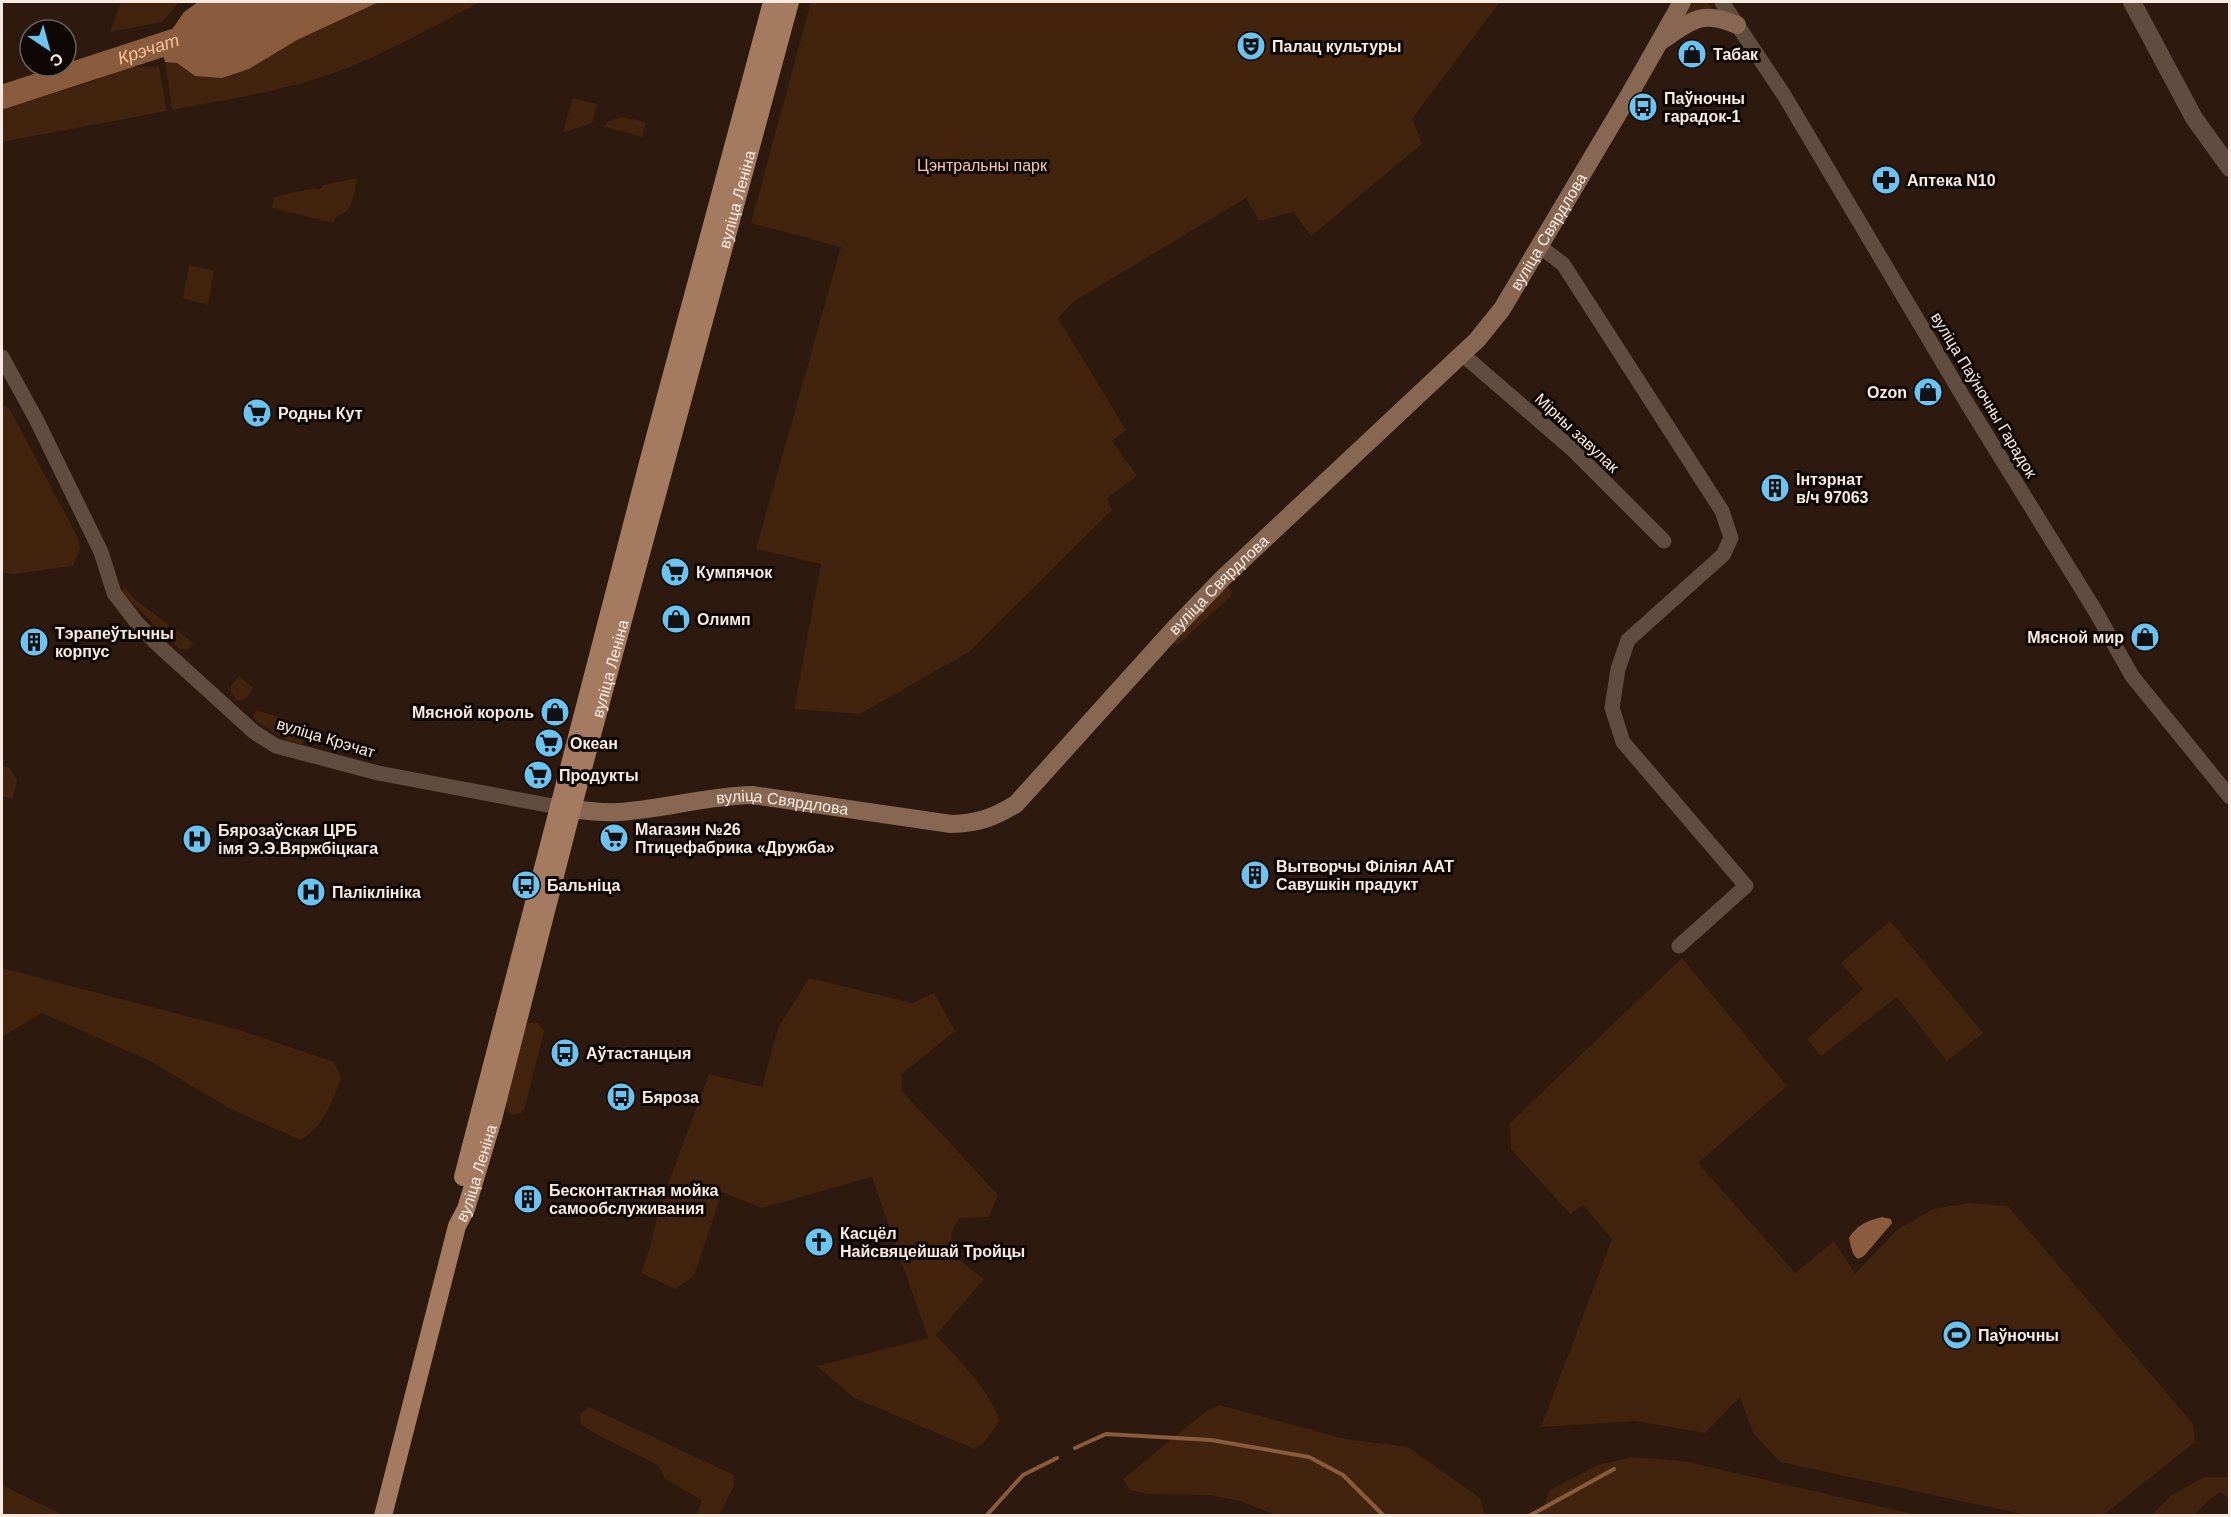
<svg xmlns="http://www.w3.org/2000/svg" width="2231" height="1517" viewBox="0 0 2231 1517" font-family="Arial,sans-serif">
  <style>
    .green { fill: #42230e }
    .water { fill: #8a5b3c }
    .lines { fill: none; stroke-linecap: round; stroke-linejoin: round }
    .stream { stroke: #8a5b3c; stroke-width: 4 }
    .river { stroke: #8a5b3c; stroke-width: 24 }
    .minor { stroke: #614d40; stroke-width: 15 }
    .tertiary { stroke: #614d40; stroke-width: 18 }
    .secondary { stroke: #876752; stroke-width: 18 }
    .primary { stroke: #a47a60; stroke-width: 18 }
    .labels { text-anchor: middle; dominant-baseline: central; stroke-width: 6; stroke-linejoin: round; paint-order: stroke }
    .poi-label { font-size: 16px; font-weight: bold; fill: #f8eae1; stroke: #0f0703; text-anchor: start }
    .park-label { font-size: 16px; fill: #f5c8ac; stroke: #0f0703 }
    .street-label { font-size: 16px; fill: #f8eae1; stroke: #0f0703 }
    .water-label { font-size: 18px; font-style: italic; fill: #fbc09b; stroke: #0f0703 }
  </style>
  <rect width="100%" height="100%" fill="#2d190d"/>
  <!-- green -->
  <g class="green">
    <path d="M 121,2 L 179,2 L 162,22 L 110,32 Z"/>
    <path d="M 379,2 L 481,2 C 431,27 381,57 328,75 C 278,92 225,100 172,110 L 165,62 L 177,63 L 195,76 L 249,69 L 297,40 Z"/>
    <path d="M 811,2 L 1500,2 L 1412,119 L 1422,144 L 1311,236 L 1293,212 L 1259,221 L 1246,198 L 1073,302 L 1058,318 L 1126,430 L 1112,441 L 1137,476 L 1107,498 L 1112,510 L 969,652 L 860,714 L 794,709 L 821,564 L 756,549 L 841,247 L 751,223 Z"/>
    <path d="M 1695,2 L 1707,2 L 1715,11 L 1686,16 L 1683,12 Z"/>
    <path d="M 121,67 L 159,67 L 167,111 L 2,142 L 2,109 L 94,81 Z"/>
    <path d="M 573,98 L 597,104 L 592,123 L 565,132 L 563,131 Z"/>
    <path d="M 622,117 L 646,122 L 642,137 L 605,127 L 607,122 Z"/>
    <path d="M 357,178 C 356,184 352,208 347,211 C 341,216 336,214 333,223 L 272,208 L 274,197 L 313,188 L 319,190 L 323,185 Z"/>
    <path d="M 189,265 L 214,271 L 208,305 L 183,298 Z"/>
    <path d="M 2,404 L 9,408 L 78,538 L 80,550 L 73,566 L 13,574 L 2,572 Z"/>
    <path d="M 1227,585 L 1232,591 L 1230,597 L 1180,643 L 1177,645 L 1172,642 Z"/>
    <path d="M 126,588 L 133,598 L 169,625 L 162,633 L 126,596 L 122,590 Z"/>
    <path d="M 174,628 L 193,643 L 188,650 L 178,648 L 167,636 Z"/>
    <path d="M 239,676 L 253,688 C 249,695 246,702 237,700 L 231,692 L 231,686 Z"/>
    <path d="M 256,710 L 312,727 L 309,738 L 301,744 L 287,741 L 256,721 L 253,716 Z"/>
    <path d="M 2,765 L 10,768 L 17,780 L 13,799 L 2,796 Z"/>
    <path d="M 1890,921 L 1983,1033 L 1947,1061 L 1897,997 L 1821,1056 L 1807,1039 L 1863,989 L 1841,963 Z"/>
    <path d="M 1682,958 L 1787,1086 L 1698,1163 L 1795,1273 L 1834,1241 L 1855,1274 L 1897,1230 L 1933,1209 L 1969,1203 L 2008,1206 L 2193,1424 L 2195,1442 L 2102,1516 L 2026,1515 L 1780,1462 L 1753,1433 L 1740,1397 L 1705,1433 L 1635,1421 L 1541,1427 L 1612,1239 L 1583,1205 L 1570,1214 L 1511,1149 L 1510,1123 Z"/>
    <path d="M 2,968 L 236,1029 L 334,1062 L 341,1077 C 334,1099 322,1130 300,1140 L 229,1108 L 150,1061 L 42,1013 L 2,1037 Z"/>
    <path d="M 809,978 L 912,1003 L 934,993 L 955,1031 L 902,1074 L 902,1091 L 998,1195 L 989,1217 L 959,1218 C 940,1249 960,1261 984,1279 L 936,1335 C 957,1359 992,1391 999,1422 L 983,1444 L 974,1449 L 853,1397 L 817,1366 L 928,1338 L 872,1177 L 762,1208 L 722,1192 L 694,1276 L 675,1289 L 641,1273 L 650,1247 L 660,1206 L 709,1074 L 762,1087 L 778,1028 Z"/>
    <path d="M 529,1023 L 538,1023 L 544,1031 L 524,1110 L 521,1113 L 512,1115 L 503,1105 L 523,1028 Z"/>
    <path d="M 1219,1405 L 1346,1439 L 1408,1447 L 1480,1498 L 1485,1515 L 1276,1515 L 1240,1501 L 1208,1495 L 1148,1494 L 1130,1490 L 1123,1479 L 1205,1412 Z"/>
    <path d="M 589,1407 L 734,1475 L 734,1486 L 719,1515 L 698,1515 L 697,1513 L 702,1500 L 665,1479 L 658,1465 L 594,1433 L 581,1424 L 580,1414 Z"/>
    <path d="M 1632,1457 L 1684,1461 L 1917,1515 L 1540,1515 L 1550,1490 L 1598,1465 Z"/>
    <path d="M 2204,1477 L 2229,1477 L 2229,1499 L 2221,1492 L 2210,1499 L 2194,1515 L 2156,1515 L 2154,1513 L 2170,1496 Z"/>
    <path d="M 2,1485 L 63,1515 L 2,1515 Z"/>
  </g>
  <!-- water -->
  <g class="water">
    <path d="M 198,2 L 379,2 L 297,40 L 249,69 L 222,78 L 195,76 L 177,63 L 165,62 L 158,37 L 169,34 L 184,12 Z"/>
    <path d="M 1882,1217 L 1891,1219 L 1892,1223 L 1864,1256 L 1858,1259 C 1851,1254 1851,1245 1849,1238 C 1858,1224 1867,1221 1882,1217 Z"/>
  </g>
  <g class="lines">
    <!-- stream -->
    <g class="stream">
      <path d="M 1075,1448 L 1106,1434 L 1211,1440 L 1309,1457 L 1343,1475 L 1384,1516"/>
      <path d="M 986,1516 L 1023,1475 L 1057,1458"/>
      <path d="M 1529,1516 L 1614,1469"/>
    </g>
    <!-- river -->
    <path class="river" id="s1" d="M 2,97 L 192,35"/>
    <!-- minor -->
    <g class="minor">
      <path d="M 1722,2 L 1784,95 L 1965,400 L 2096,612 L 2132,676 L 2230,797"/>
      <path d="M 1539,246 L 1563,264 L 1722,511 L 1731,538 L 1723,555 L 1628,640 L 1618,669 L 1612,708 L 1623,742 L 1746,886 L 1679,946"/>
      <path d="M 1462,354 L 1572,449 L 1664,541"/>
      <path d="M 2,357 L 36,419 L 101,552 L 114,593 L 137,623 L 157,644 L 254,732 L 276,746 L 378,773 L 558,807"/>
    </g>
    <!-- tertiary -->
    <path class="tertiary" d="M 2132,2 L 2194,118 L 2230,168"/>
    <!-- secondary -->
    <g class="secondary">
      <path d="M 1661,41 C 1691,21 1702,9 1737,25"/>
      <path id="s2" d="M 572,809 C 587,811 603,813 618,812 C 663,809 707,796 752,795 L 951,824 C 979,823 993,818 1016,804 L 1172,631 L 1222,579 L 1477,340 L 1502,309 L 1628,97 L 1682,2"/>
    </g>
    <!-- primary -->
    <g class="primary">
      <path d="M 463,1177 L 648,463 L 772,2"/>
      <path id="s3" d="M 383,1516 L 457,1226 L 466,1209 L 493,1119 L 572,809 L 790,2"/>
    </g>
  </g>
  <!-- icons -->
  <defs>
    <g id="theatre-disc" transform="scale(1.5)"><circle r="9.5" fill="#6ac3f1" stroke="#0f0703"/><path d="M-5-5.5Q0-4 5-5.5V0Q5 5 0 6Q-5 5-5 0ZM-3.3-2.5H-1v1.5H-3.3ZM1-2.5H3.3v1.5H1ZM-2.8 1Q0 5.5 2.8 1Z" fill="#111"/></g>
    <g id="shop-disc" transform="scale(1.5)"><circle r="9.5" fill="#6ac3f1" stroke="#0f0703"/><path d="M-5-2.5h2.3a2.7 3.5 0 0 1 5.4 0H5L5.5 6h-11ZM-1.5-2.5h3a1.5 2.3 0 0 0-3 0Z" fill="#111"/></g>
    <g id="bus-disc" transform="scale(1.5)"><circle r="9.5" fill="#6ac3f1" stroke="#0f0703"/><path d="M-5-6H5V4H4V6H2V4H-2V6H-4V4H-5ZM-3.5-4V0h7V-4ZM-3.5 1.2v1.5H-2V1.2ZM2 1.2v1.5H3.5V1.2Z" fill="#111"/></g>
    <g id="pharmacy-disc" transform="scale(1.5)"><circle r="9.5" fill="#6ac3f1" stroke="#0f0703"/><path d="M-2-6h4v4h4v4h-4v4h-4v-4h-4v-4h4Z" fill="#111"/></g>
    <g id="supermarket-disc" transform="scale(1.5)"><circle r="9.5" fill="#6ac3f1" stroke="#0f0703"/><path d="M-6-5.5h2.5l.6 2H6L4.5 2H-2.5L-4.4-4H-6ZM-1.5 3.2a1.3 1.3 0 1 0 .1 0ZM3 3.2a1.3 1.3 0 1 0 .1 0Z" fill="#111"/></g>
    <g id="building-disc" transform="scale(1.5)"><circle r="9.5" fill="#6ac3f1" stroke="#0f0703"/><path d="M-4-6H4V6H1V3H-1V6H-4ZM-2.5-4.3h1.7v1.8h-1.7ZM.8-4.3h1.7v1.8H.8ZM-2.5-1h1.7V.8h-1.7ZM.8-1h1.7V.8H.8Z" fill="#111"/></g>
    <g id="hospital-disc" transform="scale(1.5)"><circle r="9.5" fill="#6ac3f1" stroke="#0f0703"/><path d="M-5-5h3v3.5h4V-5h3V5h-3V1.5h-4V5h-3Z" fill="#111"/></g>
    <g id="church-disc" transform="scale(1.5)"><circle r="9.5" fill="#6ac3f1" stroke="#0f0703"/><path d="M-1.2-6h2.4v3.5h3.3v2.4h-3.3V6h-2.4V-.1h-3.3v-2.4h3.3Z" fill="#111"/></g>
    <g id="stadium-disc" transform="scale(1.5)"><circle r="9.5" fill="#6ac3f1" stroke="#0f0703"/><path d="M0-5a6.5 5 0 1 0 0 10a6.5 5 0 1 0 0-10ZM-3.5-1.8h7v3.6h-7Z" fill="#111"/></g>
  </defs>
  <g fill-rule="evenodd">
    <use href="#theatre-disc" x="1251" y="46"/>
    <use href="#shop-disc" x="1692" y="54"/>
    <use href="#bus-disc" x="1643" y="107"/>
    <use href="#pharmacy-disc" x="1886" y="180"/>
    <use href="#shop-disc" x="1928" y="392"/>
    <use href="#supermarket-disc" x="257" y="413"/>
    <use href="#building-disc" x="1775" y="488"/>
    <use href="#supermarket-disc" x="675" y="572"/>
    <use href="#shop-disc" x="676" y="619"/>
    <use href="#shop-disc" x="2145" y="637"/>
    <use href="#building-disc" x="34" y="642"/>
    <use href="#shop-disc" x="555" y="712"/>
    <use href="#supermarket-disc" x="549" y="743"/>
    <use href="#supermarket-disc" x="538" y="775"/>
    <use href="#supermarket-disc" x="614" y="838"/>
    <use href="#hospital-disc" x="197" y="839"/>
    <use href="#building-disc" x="1255" y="875"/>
    <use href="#bus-disc" x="526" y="885"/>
    <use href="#hospital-disc" x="311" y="892"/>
    <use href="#bus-disc" x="565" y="1053"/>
    <use href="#bus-disc" x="621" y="1097"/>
    <use href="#building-disc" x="528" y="1199"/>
    <use href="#church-disc" x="819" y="1242"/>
    <use href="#stadium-disc" x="1957" y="1335"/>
  </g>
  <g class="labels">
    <!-- poi labels -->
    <g class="poi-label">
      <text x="1272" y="46">Палац культуры</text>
      <text x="1713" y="54">Табак</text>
      <text x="1664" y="98">Паўночны<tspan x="1664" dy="18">гарадок-1</tspan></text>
      <text x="1907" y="180">Аптека N10</text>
      <text x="1907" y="392" text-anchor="end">Ozon</text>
      <text x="278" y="413">Родны Кут</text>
      <text x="1796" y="479">Інтэрнат<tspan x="1796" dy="18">в/ч 97063</tspan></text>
      <text x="696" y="572">Кумпячок</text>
      <text x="697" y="619">Олимп</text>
      <text x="55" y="633">Тэрапеўтычны<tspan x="55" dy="18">корпус</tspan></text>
      <text x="2124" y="637" text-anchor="end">Мясной мир</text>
      <text x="534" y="712" text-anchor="end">Мясной король</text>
      <text x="570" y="743">Океан</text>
      <text x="559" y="775">Продукты</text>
      <text x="635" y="829">Магазин №26<tspan x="635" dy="18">Птицефабрика «Дружба»</tspan></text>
      <text x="218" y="830">Бярозаўская ЦРБ<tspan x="218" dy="18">імя Э.Э.Вяржбіцкага</tspan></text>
      <text x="1276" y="866">Вытворчы Філіял ААТ<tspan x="1276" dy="18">Савушкін прадукт</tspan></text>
      <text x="547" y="885">Бальніца</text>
      <text x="332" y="892">Паліклініка</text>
      <text x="586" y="1053">Аўтастанцыя</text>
      <text x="642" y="1097">Бяроза</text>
      <text x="549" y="1190">Бесконтактная мойка<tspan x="549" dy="18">самообслуживания</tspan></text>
      <text x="840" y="1233">Касцёл<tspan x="840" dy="18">Найсвяцейшай Тройцы</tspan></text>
      <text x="1978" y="1335">Паўночны</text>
    </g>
    <!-- park labels -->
    <g class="park-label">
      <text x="982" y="165">Цэнтральны парк</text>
    </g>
    <!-- street labels -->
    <g class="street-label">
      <text stroke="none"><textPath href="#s3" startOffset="1364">вуліца Леніна</textPath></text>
      <text stroke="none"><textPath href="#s2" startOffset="1236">вуліца Свярдлова</textPath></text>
      <text transform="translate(1984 395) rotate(59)">вуліца Паўночны Гарадок</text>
      <text transform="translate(1577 433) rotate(43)">Мірны завулак</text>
      <text stroke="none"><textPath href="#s2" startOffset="750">вуліца Свярдлова</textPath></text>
      <text stroke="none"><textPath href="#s3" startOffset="878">вуліца Леніна</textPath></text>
      <text transform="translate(326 738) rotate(17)">вуліца Крэчат</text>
      <text stroke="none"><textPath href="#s2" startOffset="212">вуліца Свярдлова</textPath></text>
      <text stroke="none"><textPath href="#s3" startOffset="356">вуліца Леніна</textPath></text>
    </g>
    <!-- water labels -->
    <g class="water-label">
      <text stroke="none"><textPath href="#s1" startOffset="154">Крэчат</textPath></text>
    </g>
  </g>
  <!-- border -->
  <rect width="2231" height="1517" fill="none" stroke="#f8eae1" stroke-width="6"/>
  <!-- north arrow -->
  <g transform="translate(48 48) rotate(144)"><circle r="28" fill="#0f0703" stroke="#6c625c" stroke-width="1.5"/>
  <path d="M0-4.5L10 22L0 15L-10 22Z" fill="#6ac3f1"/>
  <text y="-9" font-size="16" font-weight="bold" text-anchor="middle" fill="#f8eae1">С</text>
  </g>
</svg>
